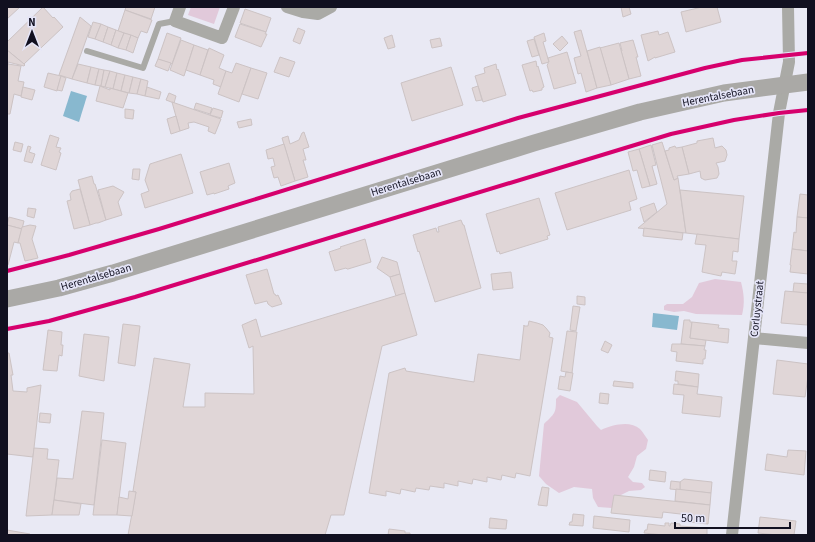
<svg xmlns="http://www.w3.org/2000/svg" width="815" height="542" viewBox="0 0 815 542" font-family="'Source Sans 3',sans-serif">
  <style>
    .green { fill: #e1c9da }
    .water { fill: #88b8cf }
    .building { fill: #e0d6d7; stroke: #ccc3c4 }
    .lines { fill: none; stroke-linecap: round; stroke-linejoin: round }
    .service { stroke: #aaaaa6; stroke-width: 6 }
    .minor { stroke: #aaaaa6; stroke-width: 12 }
    .secondary { stroke: #aaa9a6; stroke-width: 17 }
    .cycleway-casing { stroke: #e5e5f8; stroke-width: 6 }
    .cycleway { stroke: #d6006c; stroke-width: 4 }
    .labels { text-anchor: middle; dominant-baseline: central; stroke-width: 3.5; stroke-linejoin: round; paint-order: stroke }
    .street-label { font-size: 11px; fill: #111020; stroke: #e5e5f8 }
  </style>
  <rect width="100%" height="100%" fill="#e9e9f4"/>
  <!-- green -->
  <g class="green">
    <path d="M 191,7 L 220,7 L 214,24 L 188,15 Z"/>
    <path d="M 715,279 L 741,282 C 744,294 745,303 742,315 L 696,314 L 684,311 L 674,312 L 664,310 L 664,306 L 667,304 L 683,304 L 692,297 L 699,283 Z"/>
    <path d="M 560,395 L 577,402 L 597,426 L 601,430 C 612,425 630,420 640,429 C 643,432 645,436 648,440 L 646,449 L 637,456 L 634,467 L 628,477 L 633,482 L 642,483 L 645,487 L 641,490 L 629,491 L 619,496 L 617,504 L 612,508 L 598,507 L 593,498 L 592,489 L 574,487 L 559,493 L 546,484 L 539,476 L 544,424 C 555,413 556,414 556,399 Z"/>
  </g>
  <!-- water -->
  <g class="water">
    <path d="M 71,91 L 87,96 L 79,122 L 63,116 Z"/>
    <path d="M 653,313 L 679,316 L 677,330 L 652,327 Z"/>
  </g>
  <!-- building -->
  <g class="building">
    <path d="M 7,7 L 20,7 L 7,19 Z"/>
    <path d="M 43,7 L 53,18 L 54,17 L 63,27 L 24,64 L 7,50 L 7,42 Z"/>
    <path d="M 126,7 L 155,7 L 151,19 L 125,10 Z"/>
    <path d="M 621,7 L 629,7 L 631,14 L 623,17 Z"/>
    <path d="M 702,7 L 717,7 L 721,22 L 686,32 L 681,12 Z"/>
    <path d="M 245,9 L 271,18 L 266,32 L 240,23 Z"/>
    <path d="M 125,10 L 152,20 L 147,33 L 141,31 L 138,38 L 118,31 Z"/>
    <path d="M 80,17 L 91,26 L 72,79 L 59,75 Z"/>
    <path d="M 93,22 L 101,24 L 95,39 L 88,37 Z"/>
    <path d="M 101,24 L 108,27 L 103,42 L 95,39 Z"/>
    <path d="M 240,24 L 266,32 L 265,34 L 267,34 L 261,47 L 235,37 Z"/>
    <path d="M 108,27 L 116,30 L 111,45 L 103,42 Z"/>
    <path d="M 298,28 L 305,31 L 300,44 L 293,41 Z"/>
    <path d="M 116,30 L 124,33 L 118,48 L 111,45 Z"/>
    <path d="M 581,30 L 597,88 L 586,92 L 581,73 L 578,74 L 574,58 L 581,56 L 574,32 Z"/>
    <path d="M 658,31 L 659,35 L 668,32 L 675,52 L 655,58 L 655,57 L 648,61 L 641,35 Z"/>
    <path d="M 124,33 L 131,35 L 126,50 L 118,48 Z"/>
    <path d="M 167,33 L 181,38 L 172,64 L 158,59 Z"/>
    <path d="M 544,33 L 546,41 L 543,42 L 549,62 L 542,64 L 534,37 Z"/>
    <path d="M 131,35 L 138,38 L 133,53 L 126,50 Z"/>
    <path d="M 392,35 L 395,47 L 388,49 L 384,38 Z"/>
    <path d="M 562,36 L 568,43 L 560,51 L 553,44 Z"/>
    <path d="M 440,38 L 442,46 L 432,48 L 430,40 Z"/>
    <path d="M 534,39 L 539,55 L 532,57 L 527,41 Z"/>
    <path d="M 181,40 L 194,45 L 184,76 L 170,70 Z"/>
    <path d="M 633,40 L 638,57 L 636,57 L 641,76 L 629,79 L 621,51 L 622,51 L 620,43 Z"/>
    <path d="M 619,43 L 629,79 L 611,85 L 600,48 Z"/>
    <path d="M 194,45 L 208,50 L 200,75 L 186,70 Z"/>
    <path d="M 600,47 L 611,85 L 597,88 L 587,51 Z"/>
    <path d="M 209,48 L 224,55 L 219,68 L 226,71 L 221,87 L 213,84 L 214,80 L 200,75 Z"/>
    <path d="M 7,50 L 24,64 L 25,65 L 24,66 L 8,62 L 8,64 L 7,63 Z"/>
    <path d="M 567,52 L 576,83 L 554,89 L 547,65 L 548,64 L 548,62 L 549,62 L 548,58 Z"/>
    <path d="M 280,57 L 295,62 L 289,77 L 274,72 Z"/>
    <path d="M 158,59 L 171,63 L 168,71 L 155,66 Z"/>
    <path d="M 536,61 L 537,67 L 538,66 L 544,87 L 542,88 L 542,90 L 533,92 L 532,90 L 530,91 L 522,65 Z"/>
    <path d="M 236,63 L 251,68 L 239,102 L 218,94 L 226,71 L 232,73 Z"/>
    <path d="M 8,64 L 21,66 L 18,81 L 24,82 L 21,96 L 14,94 L 10,114 L 7,114 L 7,68 Z"/>
    <path d="M 78,64 L 91,67 L 87,83 L 72,79 Z"/>
    <path d="M 496,64 L 497,70 L 498,69 L 506,95 L 483,102 L 475,76 L 485,73 L 484,68 Z"/>
    <path d="M 91,67 L 99,69 L 95,85 L 87,83 Z"/>
    <path d="M 451,67 L 463,105 L 412,121 L 401,83 Z"/>
    <path d="M 251,68 L 267,73 L 258,99 L 242,94 Z"/>
    <path d="M 99,69 L 104,70 L 101,86 L 95,85 Z"/>
    <path d="M 104,70 L 110,71 L 105,87 L 101,86 Z"/>
    <path d="M 110,71 L 117,73 L 113,89 L 105,87 Z"/>
    <path d="M 48,73 L 61,76 L 57,91 L 44,87 Z"/>
    <path d="M 117,73 L 125,75 L 121,91 L 113,89 Z"/>
    <path d="M 125,75 L 133,77 L 129,93 L 121,91 Z"/>
    <path d="M 61,76 L 66,78 L 62,91 L 57,90 Z"/>
    <path d="M 133,77 L 141,79 L 137,94 L 129,93 Z"/>
    <path d="M 141,79 L 148,81 L 145,96 L 137,94 Z"/>
    <path d="M 100,86 L 110,90 L 110,88 L 128,93 L 123,108 L 96,101 Z"/>
    <path d="M 478,86 L 482,100 L 476,101 L 472,88 Z"/>
    <path d="M 23,87 L 35,90 L 32,100 L 21,97 Z"/>
    <path d="M 147,87 L 161,92 L 159,99 L 145,96 Z"/>
    <path d="M 169,93 L 176,96 L 174,103 L 166,100 Z"/>
    <path d="M 172,102 L 221,119 L 215,134 L 208,131 L 209,127 L 194,122 L 188,123 L 189,128 L 180,131 Z"/>
    <path d="M 196,103 L 212,108 L 210,114 L 194,109 Z"/>
    <path d="M 213,108 L 223,111 L 221,118 L 210,115 Z"/>
    <path d="M 125,109 L 134,110 L 133,119 L 125,118 Z"/>
    <path d="M 176,116 L 180,131 L 171,134 L 167,119 Z"/>
    <path d="M 251,119 L 252,125 L 239,128 L 237,122 Z"/>
    <path d="M 304,132 L 309,147 L 303,149 L 306,160 L 303,160 L 308,177 L 295,181 L 282,138 L 288,136 L 290,144 L 299,140 L 302,133 Z"/>
    <path d="M 50,135 L 59,138 L 56,147 L 61,148 L 59,152 L 61,153 L 56,170 L 41,165 Z"/>
    <path d="M 713,138 L 715,148 L 722,146 L 726,150 L 727,155 L 725,161 L 716,163 L 718,167 L 719,174 L 717,178 L 705,180 L 701,178 L 700,171 L 689,174 L 682,147 L 697,143 L 697,141 Z"/>
    <path d="M 15,142 L 23,144 L 21,152 L 13,150 Z"/>
    <path d="M 662,142 L 674,180 L 678,178 L 686,233 L 638,228 L 667,204 L 652,145 Z"/>
    <path d="M 284,144 L 295,181 L 281,186 L 278,177 L 274,178 L 271,167 L 275,166 L 273,158 L 268,159 L 266,150 Z"/>
    <path d="M 651,145 L 656,165 L 652,166 L 657,184 L 650,186 L 639,149 Z"/>
    <path d="M 28,146 L 31,147 L 29,152 L 35,154 L 32,163 L 24,161 Z"/>
    <path d="M 675,146 L 676,148 L 682,147 L 689,174 L 677,176 L 678,178 L 674,180 L 665,151 L 669,150 L 669,148 Z"/>
    <path d="M 639,149 L 650,186 L 642,188 L 637,170 L 633,171 L 628,152 Z"/>
    <path d="M 181,154 L 193,193 L 145,208 L 141,194 L 149,191 L 145,180 L 150,164 Z"/>
    <path d="M 229,163 L 235,183 L 228,186 L 229,189 L 214,194 L 214,193 L 207,195 L 200,172 Z"/>
    <path d="M 133,169 L 140,169 L 139,180 L 132,179 Z"/>
    <path d="M 629,170 L 637,199 L 629,202 L 631,210 L 567,230 L 555,193 Z"/>
    <path d="M 92,176 L 94,184 L 95,184 L 106,220 L 98,223 L 96,223 L 90,225 L 78,180 Z"/>
    <path d="M 113,186 L 124,192 L 118,202 L 122,215 L 106,220 L 98,190 Z"/>
    <path d="M 80,189 L 90,225 L 74,229 L 67,201 L 71,200 L 70,194 L 72,191 Z"/>
    <path d="M 680,190 L 744,196 L 739,239 L 686,233 Z"/>
    <path d="M 800,194 L 808,195 L 808,218 L 797,217 Z"/>
    <path d="M 539,198 L 550,235 L 547,236 L 548,239 L 500,254 L 499,251 L 497,252 L 486,214 Z"/>
    <path d="M 654,203 L 657,212 L 644,222 L 640,208 Z"/>
    <path d="M 28,208 L 36,209 L 34,218 L 27,216 Z"/>
    <path d="M 9,217 L 24,221 L 22,229 L 7,225 Z"/>
    <path d="M 797,217 L 808,218 L 808,251 L 792,249 L 794,232 L 796,233 Z"/>
    <path d="M 461,220 L 463,225 L 464,225 L 481,288 L 435,302 L 419,251 L 418,252 L 413,235 L 436,228 L 437,232 L 439,232 L 438,227 Z"/>
    <path d="M 7,225 L 22,229 L 18,243 L 14,242 L 8,265 L 7,265 Z"/>
    <path d="M 30,225 L 36,226 L 32,239 L 38,258 L 25,261 L 20,243 L 18,243 L 22,227 Z"/>
    <path d="M 644,228 L 683,233 L 682,240 L 643,236 Z"/>
    <path d="M 697,234 L 739,239 L 738,252 L 733,251 L 732,261 L 737,261 L 735,274 L 722,272 L 721,276 L 702,272 L 706,245 L 695,244 Z"/>
    <path d="M 365,239 L 371,262 L 348,269 L 347,269 L 346,268 L 335,271 L 329,252 L 341,248 L 340,247 Z"/>
    <path d="M 792,249 L 808,251 L 808,274 L 790,272 L 791,265 L 790,265 Z"/>
    <path d="M 382,257 L 397,262 L 400,274 L 390,277 L 377,268 Z"/>
    <path d="M 267,269 L 274,294 L 275,294 L 276,296 L 278,295 L 282,304 L 272,307 L 268,304 L 267,301 L 255,304 L 246,275 Z"/>
    <path d="M 511,272 L 513,288 L 493,290 L 491,274 Z"/>
    <path d="M 400,274 L 405,293 L 396,296 L 390,277 Z"/>
    <path d="M 794,283 L 808,284 L 808,293 L 793,292 Z"/>
    <path d="M 785,291 L 808,293 L 808,312 L 807,325 L 781,323 Z"/>
    <path d="M 405,293 L 417,335 L 382,346 L 344,515 L 331,515 L 325,535 L 128,535 L 136,492 L 133,491 L 154,358 L 190,364 L 183,407 L 205,407 L 205,393 L 254,394 L 253,346 L 249,348 L 242,325 L 256,319 L 261,337 Z"/>
    <path d="M 577,296 L 585,297 L 585,305 L 577,304 Z"/>
    <path d="M 573,306 L 580,307 L 576,331 L 570,330 Z"/>
    <path d="M 684,320 L 690,320 L 690,322 L 692,322 L 690,338 L 706,340 L 705,346 L 681,344 Z"/>
    <path d="M 529,321 L 537,323 L 543,325 L 546,328 L 550,333 L 549,337 L 553,338 L 530,476 L 516,473 L 515,478 L 502,475 L 501,480 L 487,477 L 487,482 L 473,479 L 472,484 L 458,481 L 458,486 L 444,483 L 444,488 L 430,486 L 429,490 L 416,488 L 415,492 L 401,489 L 400,494 L 386,491 L 386,496 L 369,493 L 389,373 L 405,368 L 406,371 L 474,382 L 478,354 L 520,360 L 524,325 L 524,326 L 528,326 Z"/>
    <path d="M 692,322 L 719,325 L 718,328 L 729,329 L 728,343 L 690,338 Z"/>
    <path d="M 123,324 L 140,326 L 135,366 L 118,363 Z"/>
    <path d="M 48,330 L 62,332 L 61,345 L 63,345 L 62,356 L 59,355 L 57,371 L 43,370 Z"/>
    <path d="M 567,331 L 577,332 L 572,373 L 561,371 Z"/>
    <path d="M 84,334 L 109,337 L 104,381 L 79,376 Z"/>
    <path d="M 605,341 L 612,345 L 608,353 L 601,350 Z"/>
    <path d="M 672,344 L 681,344 L 705,346 L 704,350 L 706,350 L 705,359 L 703,359 L 703,364 L 676,361 L 677,352 L 671,351 Z"/>
    <path d="M 7,353 L 9,353 L 13,375 L 11,375 L 13,391 L 27,392 L 27,388 L 41,385 L 33,457 L 7,454 Z"/>
    <path d="M 777,360 L 808,364 L 808,376 L 805,397 L 773,394 Z"/>
    <path d="M 676,371 L 699,374 L 698,387 L 678,384 L 678,381 L 675,381 Z"/>
    <path d="M 566,372 L 573,373 L 570,391 L 558,389 L 560,376 L 565,377 Z"/>
    <path d="M 614,381 L 633,383 L 633,388 L 613,386 Z"/>
    <path d="M 674,384 L 698,387 L 697,394 L 722,397 L 720,417 L 682,413 L 684,395 L 673,394 Z"/>
    <path d="M 600,393 L 609,394 L 608,404 L 599,403 Z"/>
    <path d="M 82,411 L 104,413 L 94,505 L 54,500 L 57,478 L 73,479 Z"/>
    <path d="M 40,413 L 51,414 L 50,423 L 39,422 Z"/>
    <path d="M 102,440 L 126,443 L 117,515 L 93,515 Z"/>
    <path d="M 34,448 L 48,449 L 47,459 L 59,460 L 52,515 L 26,516 Z"/>
    <path d="M 788,450 L 806,451 L 804,475 L 765,470 L 767,454 L 787,457 Z"/>
    <path d="M 650,470 L 666,472 L 665,482 L 649,480 Z"/>
    <path d="M 684,479 L 712,482 L 711,493 L 680,490 L 680,482 Z"/>
    <path d="M 671,481 L 680,482 L 680,490 L 670,489 Z"/>
    <path d="M 542,487 L 549,488 L 547,506 L 538,505 Z"/>
    <path d="M 676,489 L 711,493 L 710,505 L 675,501 Z"/>
    <path d="M 129,491 L 136,492 L 132,516 L 117,515 L 119,497 L 128,499 Z"/>
    <path d="M 614,495 L 710,505 L 708,524 L 688,522 L 689,515 L 663,512 L 662,518 L 611,513 Z"/>
    <path d="M 54,500 L 81,504 L 79,515 L 52,515 Z"/>
    <path d="M 573,514 L 584,515 L 583,526 L 569,525 L 570,522 L 572,522 Z"/>
    <path d="M 594,516 L 630,520 L 629,532 L 593,528 Z"/>
    <path d="M 760,517 L 796,521 L 794,535 L 777,535 L 758,533 Z"/>
    <path d="M 490,518 L 507,520 L 506,529 L 489,528 Z"/>
    <path d="M 665,523 L 669,523 L 669,526 L 670,526 L 671,523 L 680,524 L 680,526 L 707,528 L 707,535 L 663,535 L 644,533 L 645,530 L 647,530 L 648,524 L 665,526 Z"/>
    <path d="M 389,529 L 405,531 L 405,533 L 410,533 L 410,535 L 388,535 Z"/>
    <path d="M 7,530 L 30,534 L 30,535 L 7,535 Z"/>
  </g>
  <g class="lines">
    <!-- service -->
    <path class="service" d="M 87,51 L 143,68 L 159,24 L 175,21"/>
    <!-- minor -->
    <g class="minor">
      <path d="M 180,7 L 175,21 L 222,38 L 234,7"/>
      <path d="M 287,7 L 303,12 L 318,14 L 331,7"/>
      <path d="M 754,338 L 808,343"/>
      <path d="M 732,535 L 779,113 L 789,62 L 788,7"/>
    </g>
    <!-- secondary -->
    <path class="secondary" d="M 7,299 L 59,288 L 113,273 L 534,143 L 640,112 L 724,93 L 808,82"/>
    <!-- cycleway casing -->
    <g class="cycleway-casing">
      <g id="cycleway">
        <path d="M 7,271 L 69,255 L 159,229 L 518,118 L 705,68 L 742,60 L 808,53"/>
        <path d="M 7,329 L 49,321 L 135,297 L 671,134 L 734,120 L 779,113 L 808,110"/>
      </g>
    </g>
    <!-- cycleway -->
    <use href="#cycleway" class="cycleway"/>
  </g>
  <g class="labels">
    <!-- street labels -->
    <g class="street-label">
      <text transform="translate(718 96) rotate(-11)">Herentalsebaan</text>
      <text transform="translate(406 182) rotate(-17)">Herentalsebaan</text>
      <text transform="translate(96 277) rotate(-16)">Herentalsebaan</text>
      <text transform="translate(757 309) rotate(-84)">Corluystraat</text>
    </g>
  </g>
  <!-- border -->
  <rect width="815" height="542" fill="none" stroke="#111020" stroke-width="16"/>
  <!-- north arrow -->
  <g transform="translate(32 32)" stroke="#e5e5f8" stroke-width="3" paint-order="stroke">
  <path d="M0-3L7 15L0 10L-7 15Z" fill="#111020"/>
  <text y="-6" font-size="11" font-weight="bold" text-anchor="middle" fill="#111020">N</text>
  </g>
  <!-- scale -->
  <path d="M675 522v6h115v-6" fill="none" stroke="#111020" stroke-width="2"/>
  <text x="681" y="522" font-size="12" fill="#111020" stroke="#e5e5f8" stroke-width="3" paint-order="stroke">50 m</text>
</svg>
